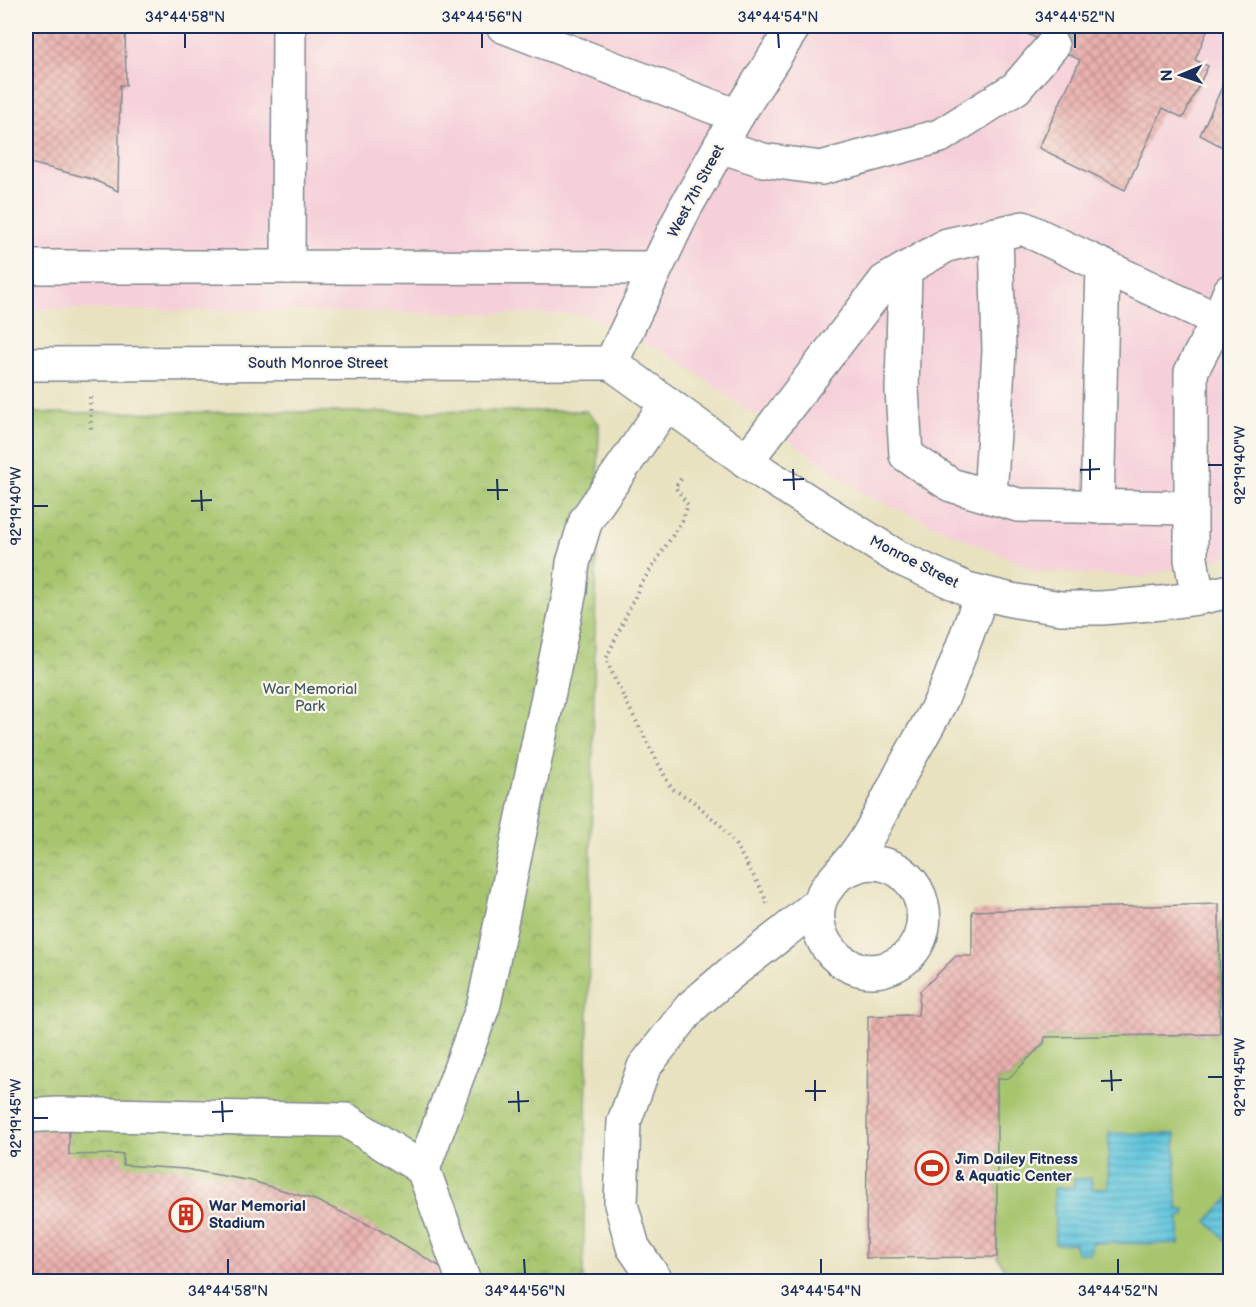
<svg xmlns="http://www.w3.org/2000/svg" width="1256" height="1307" viewBox="0 0 1256 1307" font-family="'Balsamiq Sans',sans-serif">
  <style>
    .built { fill: #f5cfd9 }
    .park { fill: url(#park-crowns); stroke: #607a66; stroke-width: 1.5 }
    .pitch { fill: #a6c56d; stroke: #607a66; stroke-width: 1.5 }
    .water { fill: url(#water-rules); stroke: #3d7a9d; stroke-width: 1.5 }
    .building { fill: url(#building-cross-hatch) }
    .lines { fill: none; stroke-linecap: round; stroke-linejoin: round }
    .minor-tunnel { stroke: #bfbeac; stroke-width: 33; stroke-dasharray: 33 16; stroke-linecap: butt }
    .minor-casing { stroke: #82888f; stroke-width: 36 }
    .path { stroke: #82888f; stroke-width: 4; stroke-dasharray: 1.5 4.5; stroke-linecap: butt }
    .minor { stroke: #fff; stroke-width: 33 }
    .ticks { fill: none; stroke: #1b2f5e; stroke-width: 2 }
    .labels { text-anchor: middle; dominant-baseline: central; stroke-width: 4.5; stroke-linejoin: round; paint-order: stroke }
    .street-label { font-size: 15px; fill: #1b2f5e; stroke: #fbf7ec }
    .park-label { font-size: 15px; fill: #455c62; stroke: #fbf7ec }
    .poi-label { font-size: 15px; font-weight: bold; fill: #1b2f5e; stroke: #fbf7ec; text-anchor: start }
    .neatline { fill: none; stroke: #1b2f5e; stroke-width: 2 }
    .ticks-label { font-size: 15px; text-anchor: middle; fill: #1b2f5e }
  </style>
  <defs>
    <pattern id="park-crowns" width="20" height="18" patternUnits="userSpaceOnUse" patternTransform="scale(1.5)"><rect width="20" height="18" fill="#a6c56d"/><path d="M2 6a3 3 0 1 1 6 0M12 15a3 3 0 1 1 6 0" fill="none" stroke="#86a05d"/></pattern>
    <pattern id="water-rules" width="6" height="5" patternUnits="userSpaceOnUse" patternTransform="scale(1.5)"><rect width="6" height="5" fill="#5fc5dc"/><path d="M0 2.5h6" fill="none" stroke="#4ea0b6"/></pattern>
    <pattern id="building-cross-hatch" width="8" height="8" patternUnits="userSpaceOnUse" patternTransform="scale(1.5)"><rect width="8" height="8" fill="#eab0ad"/><path d="M0 0l8 8M0 8l8-8" fill="none" stroke="#bd9090"/></pattern>
  </defs>
  <rect width="100%" height="100%" fill="#fbf7ec"/>
  <filter id="ink" filterUnits="userSpaceOnUse"><feTurbulence type="fractalNoise" baseFrequency=".0167" numOctaves="2"/><feDisplacementMap in="SourceGraphic" scale="12" xChannelSelector="R" yChannelSelector="G"/><feConvolveMatrix kernelMatrix="1 2 1 2 8 2 1 2 1" color-interpolation-filters="sRGB"/></filter>
  <filter id="wash" filterUnits="userSpaceOnUse"><feTurbulence type="fractalNoise" baseFrequency=".008" numOctaves="4" result="noise"/><feDisplacementMap in="SourceGraphic" scale="24" xChannelSelector="R" yChannelSelector="G"/><feGaussianBlur stdDeviation="1.35" result="paint"/><feColorMatrix in="noise" values="0 0 0 0 0 0 0 0 0 0 0 0 0 0 0 0 0 1.4 0 .05"/><feComposite in="paint" operator="in"/></filter>
  <g filter="url(#wash)">
    <rect width="100%" height="100%" fill="#e8e2c0"/>
    <!-- built -->
    <path class="built" d="M 26,26 L 1230,26 L 1230,556 L 1141,577 L 1037,571 L 866,495 L 672,356 L 584,314 L 26,309 Z"/>
    <!-- park -->
    <path class="park" d="M 586,411 L 599,423 L 583,1281 L 26,1281 L 26,413 Z"/>
    <!-- pitch -->
    <path class="pitch" d="M 1230,917 L 1230,1281 L 1013,1281 L 997,1257 L 997,1079 L 1009,1078 L 1044,1044 L 1045,1037 L 1220,1034 L 1220,924 Z"/>
    <!-- water -->
    <g class="water">
      <path d="M 1109,1133 L 1175,1134 L 1177,1209 L 1185,1209 L 1185,1216 L 1179,1216 L 1179,1244 L 1091,1243 L 1091,1253 L 1076,1253 L 1075,1243 L 1055,1244 L 1054,1188 L 1074,1187 L 1074,1179 L 1091,1178 L 1092,1188 L 1108,1188 Z"/>
      <path d="M 1230,1197 L 1230,1245 L 1207,1221 Z"/>
    </g>
    <g id="blocks">
      <!-- building -->
      <g class="building">
        <path d="M 26,26 L 125,26 L 126,85 L 120,85 L 118,191 L 92,179 L 26,162 Z"/>
        <path d="M 1028,26 L 1090,26 L 1096,28 L 1097,26 L 1209,26 L 1195,60 L 1208,66 L 1183,118 L 1163,108 L 1125,190 L 1039,148 L 1080,60 L 1024,32 Z"/>
        <path d="M 1230,70 L 1230,151 L 1200,135 Z"/>
        <path d="M 1219,904 L 1220,1034 L 1045,1037 L 1044,1043 L 1009,1078 L 997,1079 L 997,1257 L 866,1258 L 868,1016 L 918,1015 L 920,991 L 956,956 L 972,956 L 972,911 Z"/>
        <path d="M 69,1129 L 69,1155 L 123,1154 L 123,1165 L 185,1169 L 252,1181 L 315,1200 L 378,1229 L 444,1269 L 451,1282 L 26,1282 L 26,1130 Z"/>
      </g>
    </g>
  </g>
  <g filter="url(#ink)">
    <use href="#blocks" fill-opacity="0" stroke="#82888f" stroke-width="1.5"/>
    <g class="lines">
      <!-- minor-tunnel -->
      <path class="minor-tunnel" d="M 1052,46 L 1060,26"/>
      <!-- minor casing -->
      <g class="minor-casing">
        <g id="minor">
          <path d="M 289,26 L 288,267 L 655,268"/>
          <path d="M 503,26 L 737,116"/>
          <path d="M 720,146 L 763,160 L 821,168 L 940,136 L 1016,88 L 1052,46"/>
          <path d="M 26,267 L 288,267"/>
          <path d="M 905,270 L 902,390 L 906,455 L 951,485 L 1018,505 L 1191,508"/>
          <path d="M 611,363 L 765,474 L 897,557 L 967,589 L 1011,600 L 1061,608 L 1102,608 L 1161,603 L 1198,598 L 1230,591"/>
          <path d="M 611,363 L 685,208 L 737,116 L 794,26"/>
          <path d="M 26,364 L 611,363"/>
          <path d="M 746,461 L 885,281 L 947,245 L 1023,228 L 1230,326"/>
          <path d="M 990,497 L 999,351 L 996,234"/>
          <path d="M 1097,507 L 1103,266"/>
          <path d="M 1198,598 L 1191,559 L 1191,372 L 1218,320 L 1230,291"/>
          <path d="M 839,874 C 850,868 861,863 873,863 C 927,865 943,940 895,965 C 855,986 809,947 819,904 C 822,891 831,883 839,874 C 849,863 859,850 867,838 C 881,814 894,787 907,762 C 919,740 933,718 944,694 C 958,661 970,626 982,593"/>
          <path d="M 26,1116 L 58,1114 L 346,1120 L 423,1169 L 464,1282"/>
          <path d="M 423,1169 L 484,1004 L 570,591 L 573,563 L 586,520 L 667,403"/>
          <path d="M 657,1282 L 633,1247 L 621,1204 L 624,1122 L 644,1067 L 691,1007 L 731,973 L 784,932 L 819,903"/>
        </g>
      </g>
      <!-- path -->
      <g class="path">
        <path d="M 90,397 L 91,432"/>
        <path d="M 681,479 L 675,487 L 688,505 L 682,521 L 640,586 L 606,659 L 617,684 L 671,788 L 693,801 L 721,826 L 735,844 L 760,887 L 768,905"/>
      </g>
      <!-- minor -->
      <use href="#minor" class="minor"/>
    </g>
  </g>
  <!-- ticks -->
  <path class="ticks" d="M 185,33 L 185,48M 482,33 L 482,48M 778,33 L 779,48M 1075,33 L 1075,48M 1090,459 L 1090,480M 1208,465 L 1223,465M 793,469 L 794,490M 1080,470 L 1100,469M 497,479 L 498,500M 783,480 L 804,479M 201,490 L 202,511M 487,490 L 508,490M 191,501 L 212,500M 33,506 L 48,506M 1111,1070 L 1112,1091M 1208,1077 L 1223,1077M 815,1080 L 815,1101M 1101,1081 L 1122,1080M 518,1091 L 519,1112M 805,1091 L 826,1091M 222,1101 L 223,1122M 508,1102 L 529,1101M 212,1112 L 233,1111M 33,1118 L 48,1118M 228,1259 L 228,1274M 524,1259 L 525,1274M 821,1259 L 821,1274M 1118,1259 L 1118,1274"/>
  <!-- icons -->
  <defs>
    <g id="stadium-ring" transform="scale(1.725)"><circle r="9.5" fill="#fbf7ec" stroke="#c8321e" stroke-width="1.5"/><path d="M0-5a6.5 5 0 1 0 0 10a6.5 5 0 1 0 0-10ZM-3.5-1.8h7v3.6h-7Z" fill="#c8321e"/></g>
    <g id="building-ring" transform="scale(1.725)"><circle r="9.5" fill="#fbf7ec" stroke="#c8321e" stroke-width="1.5"/><path d="M-4-6H4V6H1V3H-1V6H-4ZM-2.5-4.3h1.7v1.8h-1.7ZM.8-4.3h1.7v1.8H.8ZM-2.5-1h1.7V.8h-1.7ZM.8-1h1.7V.8H.8Z" fill="#c8321e"/></g>
  </defs>
  <g fill-rule="evenodd">
    <use href="#stadium-ring" x="932" y="1168"/>
    <use href="#building-ring" x="186" y="1215"/>
  </g>
  <g class="labels">
    <!-- street labels -->
    <g class="street-label">
      <text transform="translate(696 191) rotate(-62)">West 7th Street</text>
      <text x="318" y="363">South Monroe Street</text>
      <text transform="translate(914 562) rotate(27)">Monroe Street</text>
    </g>
    <!-- park labels -->
    <g class="park-label">
      <text x="310" y="689">War Memorial<tspan x="310" dy="17">Park</tspan></text>
    </g>
    <!-- poi labels -->
    <g class="poi-label">
      <text x="955" y="1159">Jim Dailey Fitness<tspan x="955" dy="17">&amp; Aquatic Center</tspan></text>
      <text x="209" y="1206">War Memorial<tspan x="209" dy="17">Stadium</tspan></text>
    </g>
  </g>
  <!-- margin -->
  <rect width="1256" height="1307" fill="none" stroke="#fbf7ec" stroke-width="66"/>
  <!-- north arrow -->
  <g transform="translate(1181 75) rotate(268)" stroke="#fbf7ec" stroke-width="4.5" paint-order="stroke">
  <path d="M0-4.5L10 22L0 15L-10 22Z" fill="#1b2f5e"/>
  <text y="-9" font-size="16" font-weight="bold" text-anchor="middle" fill="#1b2f5e">N</text>
  </g>
  <rect x="33" y="33" width="1190" height="1241" class="neatline"/>
  <g class="ticks-label">
    <text x="185" y="22">34°44'58"N</text>
    <text x="482" y="22">34°44'56"N</text>
    <text x="778" y="22">34°44'54"N</text>
    <text x="1075" y="22">34°44'52"N</text>
    <text transform="translate(1240 465) rotate(-90)" y="5">92°19'40"W</text>
    <text transform="translate(16 506) rotate(-90)" y="5">92°19'40"W</text>
    <text transform="translate(1240 1077) rotate(-90)" y="5">92°19'45"W</text>
    <text transform="translate(16 1118) rotate(-90)" y="5">92°19'45"W</text>
    <text x="228" y="1296">34°44'58"N</text>
    <text x="525" y="1296">34°44'56"N</text>
    <text x="821" y="1296">34°44'54"N</text>
    <text x="1118" y="1296">34°44'52"N</text>
  </g>
</svg>
